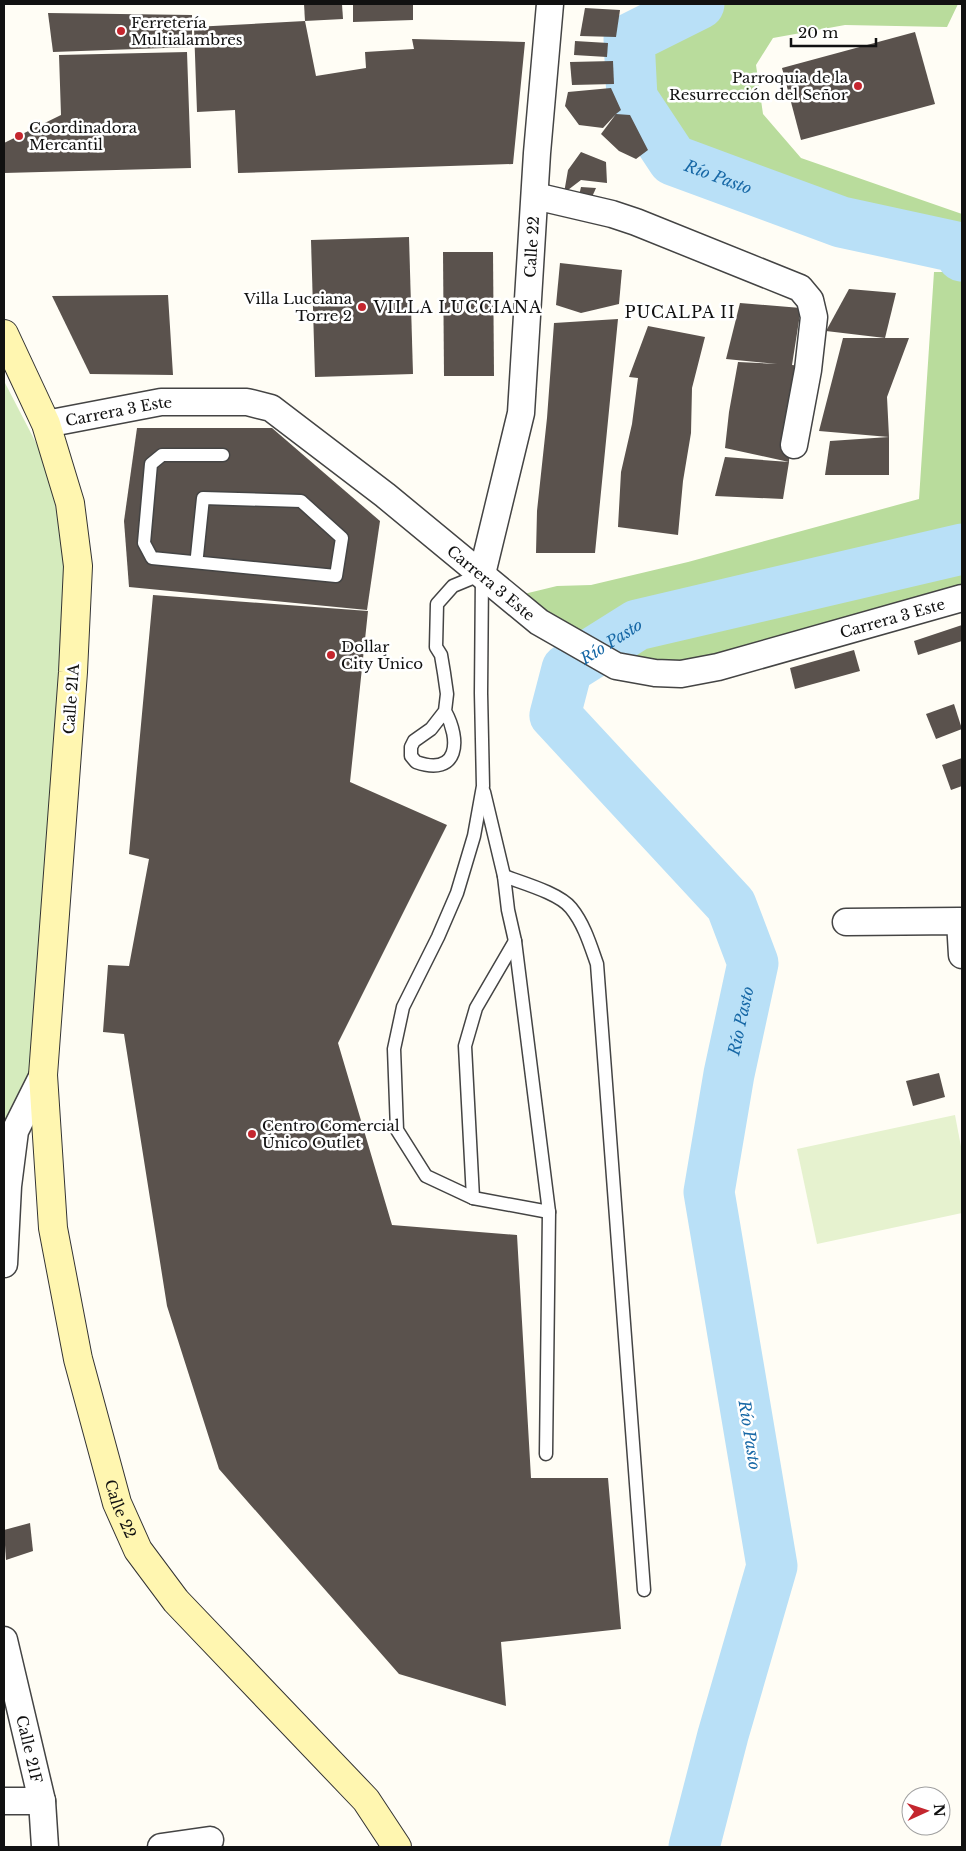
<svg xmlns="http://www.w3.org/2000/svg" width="966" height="1851" viewBox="0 0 966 1851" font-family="'Libre Baskerville',serif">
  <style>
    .green { fill: #d5ebbd }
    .forest { fill: #b9dc9c }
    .pitch { fill: #e6f2cf }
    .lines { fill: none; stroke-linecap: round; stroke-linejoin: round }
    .river { stroke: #b9e0f7; stroke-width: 51 }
    .building { fill: #5a524d }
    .lane-casing { stroke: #444; stroke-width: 15 }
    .street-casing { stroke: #444; stroke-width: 29 }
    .secondary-casing { stroke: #333; stroke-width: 30 }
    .lane { stroke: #fff; stroke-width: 12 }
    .street { stroke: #fff; stroke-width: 26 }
    .secondary { stroke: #fff6b0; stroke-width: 28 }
    .poi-dot { fill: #c4262e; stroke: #fff; stroke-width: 2 }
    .labels { text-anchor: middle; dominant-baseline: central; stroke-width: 5; stroke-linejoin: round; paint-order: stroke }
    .poi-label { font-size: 15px; fill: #111; stroke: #fff; text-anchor: start }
    .street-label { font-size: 15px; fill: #111; stroke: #fff }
    .water-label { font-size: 16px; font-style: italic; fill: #1768a6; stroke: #fff }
    .neighbourhood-label { font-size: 16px; letter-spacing: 1px; fill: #111; stroke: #fff }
  </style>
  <rect width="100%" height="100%" fill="#fffdf5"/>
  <!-- green -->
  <path class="green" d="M 4,381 L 48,466 L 66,565 L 44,980 L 4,1238 Z"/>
  <!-- forest -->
  <g class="forest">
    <path d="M 781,4 L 958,4 L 947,27 L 845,25 L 773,38 L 756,65 L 763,114 L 801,158 L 962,214 L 962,241 L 850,217 L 736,178 L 680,154 L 660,116 L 648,79 L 649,44 C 664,32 680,18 697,10 C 714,2 761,4 781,4 Z"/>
    <path d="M 934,272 L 956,272 L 962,283 L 962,543 L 960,545 L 827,571 L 609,626 L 588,638 L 554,623 L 524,594 L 557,586 L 591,585 L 688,562 L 919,499 Z"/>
    <path d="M 962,564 L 962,590 L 700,665 L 628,659 L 636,637 L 859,585 Z"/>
  </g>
  <!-- pitch -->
  <path class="pitch" d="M 955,1115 L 962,1152 L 962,1213 L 817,1244 L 797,1149 Z"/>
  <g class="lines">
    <!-- river -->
    <g class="river">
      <path id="s1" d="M 699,4 L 629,39 L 632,98 L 673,160 L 841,222 L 956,247 L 962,256"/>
      <path id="s2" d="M 694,1847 L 723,1735 L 772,1566 L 709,1192 L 729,1074 L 753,963 L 731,905 L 555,715 L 567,669 L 637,625 L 962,549"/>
    </g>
  </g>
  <!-- building -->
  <g class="building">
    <path d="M 304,4 L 342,4 L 343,19 L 305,21 Z"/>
    <path d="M 353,4 L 413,4 L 413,20 L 353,22 Z"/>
    <path d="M 585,8 L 620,10 L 616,37 L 580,36 Z"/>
    <path d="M 48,13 L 192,15 L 192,47 L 53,52 Z"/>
    <path d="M 305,21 L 316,76 L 366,68 L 365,52 L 414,49 L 412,39 L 525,42 L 513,164 L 238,173 L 235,110 L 197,112 L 194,27 Z"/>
    <path d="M 915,32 L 935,104 L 801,140 L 782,68 Z"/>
    <path d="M 575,41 L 608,43 L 607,57 L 574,55 Z"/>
    <path d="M 187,52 L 191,168 L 4,173 L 4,143 L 61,115 L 59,55 Z"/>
    <path d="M 613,61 L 614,84 L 572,85 L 570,62 Z"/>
    <path d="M 611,88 L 621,110 L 616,114 L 630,115 L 648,150 L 636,159 L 619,151 L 601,134 L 616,114 L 603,128 L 579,125 L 565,106 L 568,92 Z"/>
    <path d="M 581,152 L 606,162 L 607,183 L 581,180 L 564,193 L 568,170 Z"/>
    <path d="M 581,187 L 596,188 L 588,206 L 577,204 Z"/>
    <path d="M 409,237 L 413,374 L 315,377 L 311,240 Z"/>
    <path d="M 443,252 L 493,252 L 494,376 L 444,376 Z"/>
    <path d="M 560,263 L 622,270 L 619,304 L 581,313 L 556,305 Z"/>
    <path d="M 849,289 L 896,293 L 885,338 L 826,331 Z"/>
    <path d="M 168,295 L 173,375 L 90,374 L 52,296 Z"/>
    <path d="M 740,303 L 801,308 L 792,365 L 801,366 L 791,417 L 789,462 L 783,499 L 715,496 L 725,457 L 789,462 L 725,448 L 729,412 L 738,362 L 777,364 L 726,359 Z"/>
    <path d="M 618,319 L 595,553 L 536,553 L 537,511 L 547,418 L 554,323 Z"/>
    <path d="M 648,326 L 705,337 L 692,388 L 691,433 L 683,481 L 678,535 L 618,527 L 621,472 L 632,424 L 638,378 L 629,377 Z"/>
    <path d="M 843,338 L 909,338 L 887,397 L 889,437 L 819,431 Z"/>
    <path d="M 137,428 L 272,428 L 380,521 L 367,610 L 129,587 L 124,521 Z"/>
    <path d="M 889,437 L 889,475 L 825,475 L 830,441 Z"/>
    <path d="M 153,595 L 368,611 L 350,782 L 447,825 L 338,1043 L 392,1225 L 517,1235 L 531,1478 L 608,1478 L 621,1629 L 501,1642 L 506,1706 L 399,1674 L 219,1469 L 167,1306 L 124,1034 L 103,1032 L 108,965 L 129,966 L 149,859 L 129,854 Z"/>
    <path d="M 962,625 L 962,641 L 918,655 L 914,641 Z"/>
    <path d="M 854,650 L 860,671 L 795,689 L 790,668 Z"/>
    <path d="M 954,704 L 962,729 L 936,739 L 926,714 Z"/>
    <path d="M 962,758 L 962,786 L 951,790 L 942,765 Z"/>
    <path d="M 939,1073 L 945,1097 L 913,1106 L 906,1081 Z"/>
    <path d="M 30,1523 L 33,1551 L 6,1560 L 4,1530 Z"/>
  </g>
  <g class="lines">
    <!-- lane casing -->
    <g class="lane-casing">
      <g id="lane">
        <path d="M 197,556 L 203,498 L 301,501 L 342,538 L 336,576 L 152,558 L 144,543 L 151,464 L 162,455 L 223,455"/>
        <path d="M 445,711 C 461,740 459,777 416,762 L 411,756 L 411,747 L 414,741 L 431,729 L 445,711 L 447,694 L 444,673 L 441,655 L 436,647 L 437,604 L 453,586 L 482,574 L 481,693 L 483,786 L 474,836 L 457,893 L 438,937 L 403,1007 L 394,1049 L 397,1130 L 426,1176 L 473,1198 L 549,1212"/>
        <path d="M 484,792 L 504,876 L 508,910 L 515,941 L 549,1212 L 546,1454"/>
        <path d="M 504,876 C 522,883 559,893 571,908 C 584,924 590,944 597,964 L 644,1590"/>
        <path d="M 473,1198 L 465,1046 L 476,1008 L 515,941"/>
      </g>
    </g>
    <!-- street casing -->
    <g class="street-casing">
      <g id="street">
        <path d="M 535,196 L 612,214 L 636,222 L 800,288 L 810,300 L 814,317 L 808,370 L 794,445"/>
        <path id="s3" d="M 46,424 L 161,402 L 247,402 L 271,408 L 385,495 L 539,622 L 616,666 L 655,673 L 681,674 L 718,667 L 962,598"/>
        <path id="s4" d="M 482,574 L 521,413 L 537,153 L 550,4"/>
        <path d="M 846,922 L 960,921 L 962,955"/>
        <path d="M 4,1264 L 8,1186 L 15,1131 L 43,1075"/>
        <path id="s5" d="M 4,1640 L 42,1801 L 45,1847"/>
        <path d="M 4,1801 L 42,1801"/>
        <path d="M 161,1847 L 210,1840"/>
      </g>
    </g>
    <!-- secondary casing -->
    <g class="secondary-casing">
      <g id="secondary">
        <path id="s6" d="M 4,334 L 46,424 L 70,503 L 78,566 L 73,672 L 43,1075 L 53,1228 L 78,1359 L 117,1503 L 138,1550 L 176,1601 L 366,1800 L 397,1847"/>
      </g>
    </g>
    <!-- lane -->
    <use href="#lane" class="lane"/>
    <!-- street -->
    <use href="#street" class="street"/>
    <!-- secondary -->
    <use href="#secondary" class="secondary"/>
  </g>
  <!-- markers -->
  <g class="poi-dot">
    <circle cx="121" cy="31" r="5"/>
    <circle cx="858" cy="86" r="5"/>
    <circle cx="19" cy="136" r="5"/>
    <circle cx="362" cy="307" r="5"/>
    <circle cx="331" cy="655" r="5"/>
    <circle cx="252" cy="1134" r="5"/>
  </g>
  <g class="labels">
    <!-- poi labels -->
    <g class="poi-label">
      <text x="131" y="22">Ferretería<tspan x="131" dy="17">Multialambres</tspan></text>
      <text x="848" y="77" text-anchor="end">Parroquia de la<tspan x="848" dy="17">Resurrección del Señor</tspan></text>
      <text x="29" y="127">Coordinadora<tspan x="29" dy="17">Mercantil</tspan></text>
      <text x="352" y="298" text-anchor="end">Villa Lucciana<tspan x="352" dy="17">Torre 2</tspan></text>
      <text x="341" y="646">Dollar<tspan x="341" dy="17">City Único</tspan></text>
      <text x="262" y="1125">Centro Comercial<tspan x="262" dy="17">Único Outlet</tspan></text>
    </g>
    <!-- street labels -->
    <g class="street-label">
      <text stroke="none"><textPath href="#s4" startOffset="332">Calle 22</textPath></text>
      <text stroke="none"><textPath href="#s3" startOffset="74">Carrera 3 Este</textPath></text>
      <text stroke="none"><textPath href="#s3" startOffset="509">Carrera 3 Este</textPath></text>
      <text stroke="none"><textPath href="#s3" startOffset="944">Carrera 3 Este</textPath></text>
      <text transform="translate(71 699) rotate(-86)">Calle 21A</text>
      <text stroke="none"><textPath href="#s6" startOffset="1198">Calle 22</textPath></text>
      <text stroke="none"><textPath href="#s5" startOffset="112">Calle 21F</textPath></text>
    </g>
    <!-- water labels -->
    <g class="water-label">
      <text stroke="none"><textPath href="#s1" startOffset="260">Río Pasto</textPath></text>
      <text stroke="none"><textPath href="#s2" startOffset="1325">Río Pasto</textPath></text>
      <text stroke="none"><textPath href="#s2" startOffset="845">Río Pasto</textPath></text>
      <text transform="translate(750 1435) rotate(81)">Río Pasto</text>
    </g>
    <!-- neighbourhood labels -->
    <g class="neighbourhood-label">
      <text x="458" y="307">VILLA LUCCIANA</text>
      <text x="680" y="312">PUCALPA II</text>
    </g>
  </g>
  <!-- border -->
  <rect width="966" height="1851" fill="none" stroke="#111111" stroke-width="10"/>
  <!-- north arrow -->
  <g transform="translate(926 1811) rotate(87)"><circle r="24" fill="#ffffff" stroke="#a0a0a0"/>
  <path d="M0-4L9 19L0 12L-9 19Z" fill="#c4262e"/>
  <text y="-8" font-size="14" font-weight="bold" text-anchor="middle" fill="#111111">N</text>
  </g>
  <!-- scale -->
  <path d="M791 38v8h85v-8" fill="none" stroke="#111111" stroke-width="2.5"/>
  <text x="798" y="38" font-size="15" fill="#111111" stroke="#ffffff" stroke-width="4" paint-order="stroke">20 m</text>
</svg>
